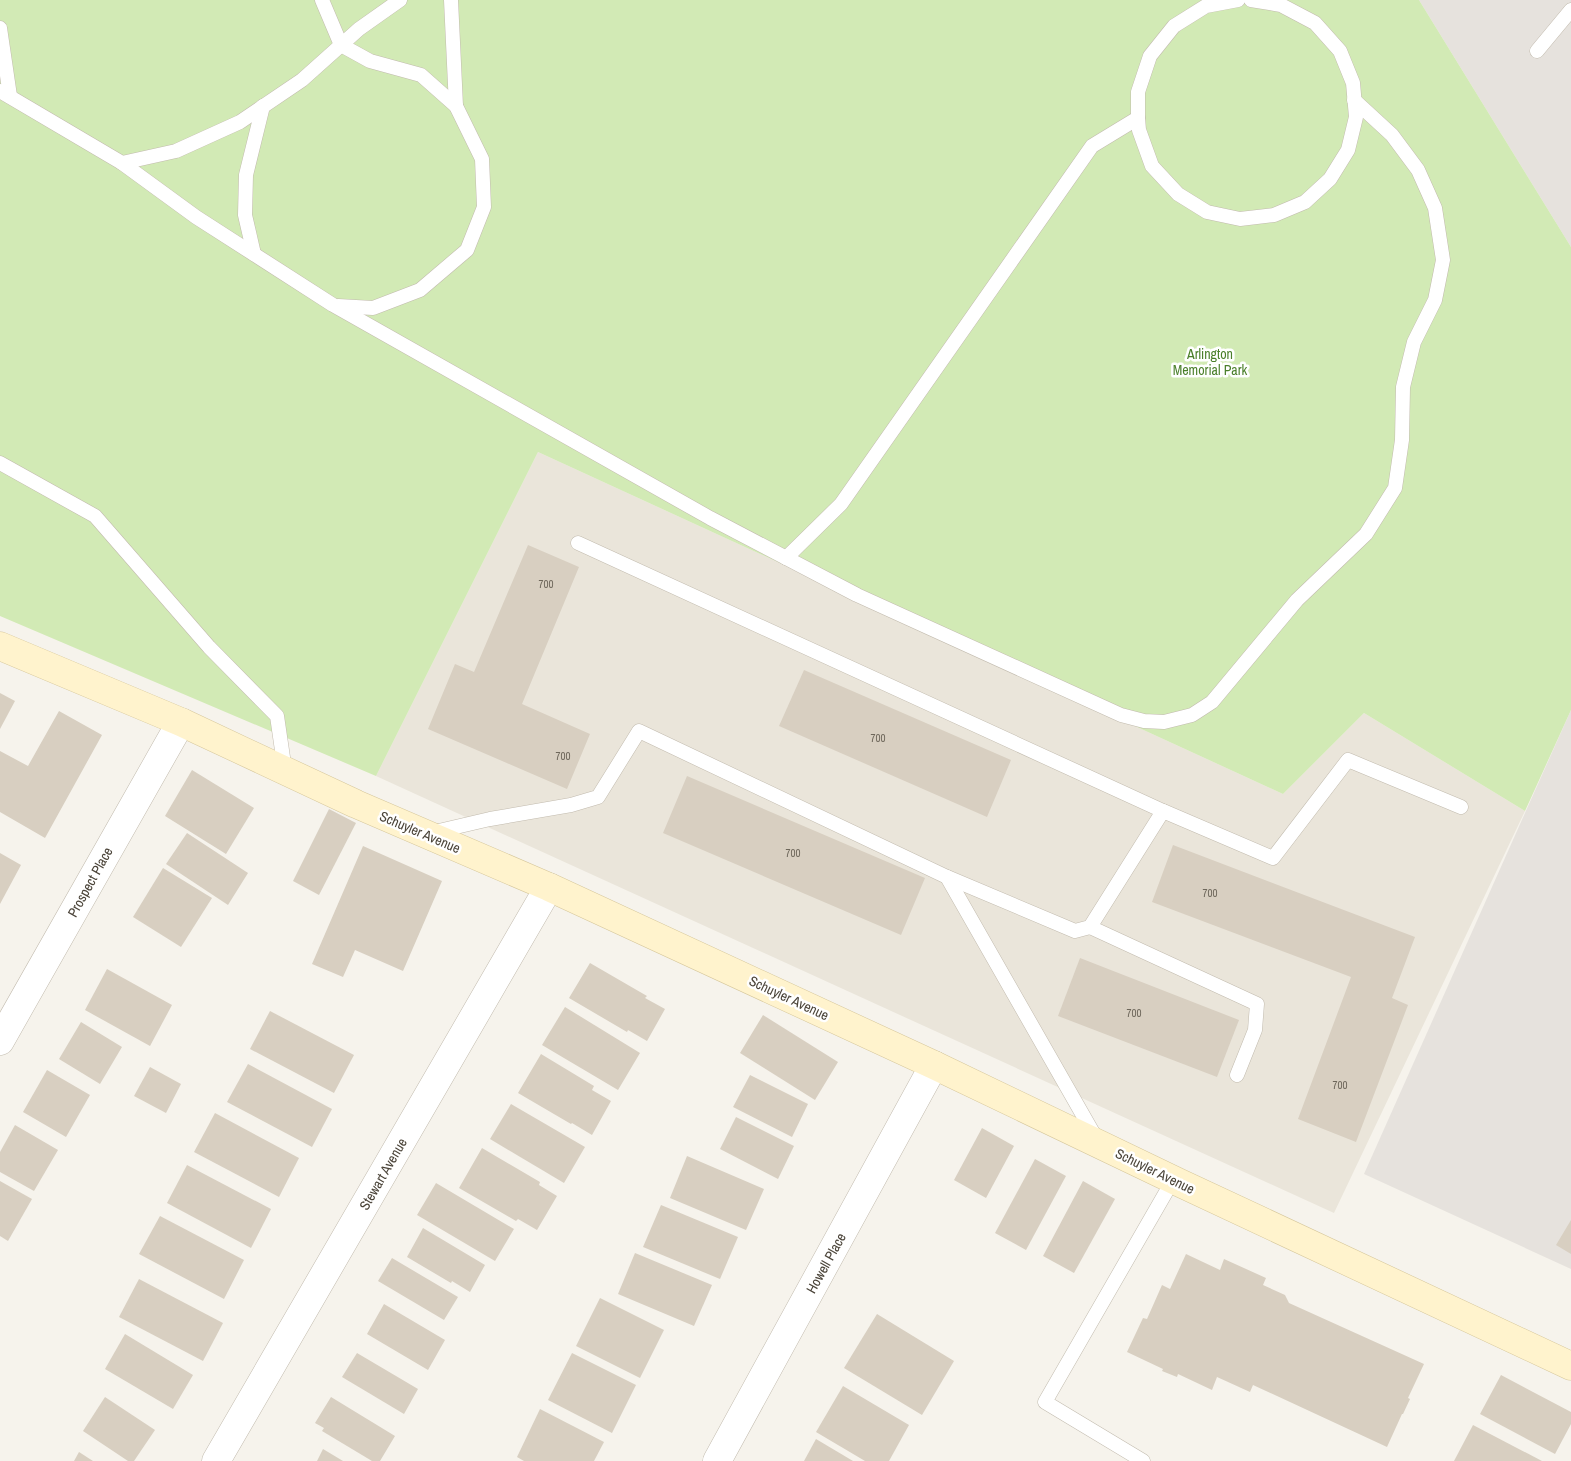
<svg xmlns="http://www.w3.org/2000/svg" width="1571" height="1461" viewBox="0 0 1571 1461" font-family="'Archivo Narrow',sans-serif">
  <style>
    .residential { fill: #eae5da }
    .industrial { fill: #e6e2dd }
    .green { fill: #d2eab5 }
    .building { fill: #d8cfc1 }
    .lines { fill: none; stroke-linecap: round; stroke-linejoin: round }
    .service-casing { stroke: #c2bbae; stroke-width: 15 }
    .minor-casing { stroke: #c2bbae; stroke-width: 29 }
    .secondary-casing { stroke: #d6c79b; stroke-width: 29 }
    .service { stroke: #fff; stroke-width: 14 }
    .minor { stroke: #fff; stroke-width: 28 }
    .secondary { stroke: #fff3cd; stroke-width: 28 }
    .labels { text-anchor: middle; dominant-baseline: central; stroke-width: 5; stroke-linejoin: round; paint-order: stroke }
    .number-label { font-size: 11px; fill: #6e675b }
    .park-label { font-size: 14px; fill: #4a7f2a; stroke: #fff }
    .street-label { font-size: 14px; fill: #4b4439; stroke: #fff }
  </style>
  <rect width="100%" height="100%" fill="#f6f3ec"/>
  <!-- residential -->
  <path class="residential" d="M 538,452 L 1283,794 L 1364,713 L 1525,811 L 1334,1213 L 376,776 Z"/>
  <!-- industrial -->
  <g class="industrial">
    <path d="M 1419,0 L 1571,0 L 1571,247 Z"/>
    <path d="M 1571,710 L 1571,1269 L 1364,1174 Z"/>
  </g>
  <!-- green -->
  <path class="green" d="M 0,0 L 1419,0 L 1571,247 L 1571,710 L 1525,811 L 1364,713 L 1283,794 L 538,452 L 376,776 L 0,616 Z"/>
  <!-- building -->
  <g class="building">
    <path d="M 528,545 L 579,567 L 522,704 L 590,734 L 567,789 L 428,729 L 455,664 L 474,672 Z"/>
    <path d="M 804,670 L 1011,760 L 987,817 L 779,726 Z"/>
    <path d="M 0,693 L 15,701 L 0,729 Z"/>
    <path d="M 59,711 L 102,735 L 45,838 L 0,812 L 0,751 L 28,766 Z"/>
    <path d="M 192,770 L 254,808 L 226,854 L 165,816 Z"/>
    <path d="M 687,776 L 925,878 L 901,935 L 663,833 Z"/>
    <path d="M 329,809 L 356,823 L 319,895 L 293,881 Z"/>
    <path d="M 187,833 L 248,873 L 228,905 L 166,864 Z"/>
    <path d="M 1173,845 L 1415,937 L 1392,998 L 1408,1005 L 1356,1142 L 1298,1119 L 1351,977 L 1152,902 Z"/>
    <path d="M 363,846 L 442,881 L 403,971 L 355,950 L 343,977 L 312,964 Z"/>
    <path d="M 0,853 L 21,865 L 0,904 Z"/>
    <path d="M 163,868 L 212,898 L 181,947 L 133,917 Z"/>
    <path d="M 1080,958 L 1239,1020 L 1217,1077 L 1058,1016 Z"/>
    <path d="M 590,963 L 647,996 L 645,998 L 665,1009 L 647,1041 L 628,1030 L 627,1032 L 569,998 Z"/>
    <path d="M 107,969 L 172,1005 L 150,1046 L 85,1010 Z"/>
    <path d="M 565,1007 L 640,1053 L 618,1090 L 542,1045 Z"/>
    <path d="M 270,1011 L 354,1055 L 334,1093 L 250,1049 Z"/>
    <path d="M 763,1015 L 838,1062 L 815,1100 L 740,1053 Z"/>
    <path d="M 81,1022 L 122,1047 L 100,1084 L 59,1059 Z"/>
    <path d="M 541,1054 L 594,1086 L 592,1090 L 611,1101 L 592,1135 L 572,1123 L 571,1124 L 518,1093 Z"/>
    <path d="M 248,1064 L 332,1109 L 312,1147 L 227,1102 Z"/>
    <path d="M 150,1067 L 181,1084 L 166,1113 L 134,1096 Z"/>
    <path d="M 47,1070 L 90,1095 L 66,1137 L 23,1112 Z"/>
    <path d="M 750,1075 L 808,1104 L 792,1137 L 733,1107 Z"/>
    <path d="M 511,1104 L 585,1147 L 564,1183 L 490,1139 Z"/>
    <path d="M 215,1113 L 299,1158 L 279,1197 L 194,1152 Z"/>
    <path d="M 736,1117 L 794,1146 L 778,1179 L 720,1149 Z"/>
    <path d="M 15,1125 L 58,1150 L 34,1191 L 0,1172 L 0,1152 Z"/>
    <path d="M 982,1128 L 1014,1146 L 986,1198 L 954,1180 Z"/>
    <path d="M 482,1148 L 540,1182 L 539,1185 L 557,1196 L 537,1230 L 518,1219 L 516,1221 L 459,1188 Z"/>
    <path d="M 687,1156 L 764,1189 L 746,1230 L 670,1198 Z"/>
    <path d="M 1035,1159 L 1066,1176 L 1026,1250 L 995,1233 Z"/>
    <path d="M 187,1165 L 271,1209 L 251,1248 L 167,1203 Z"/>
    <path d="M 0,1181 L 32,1199 L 8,1241 L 0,1236 Z"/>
    <path d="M 1083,1181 L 1115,1199 L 1074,1273 L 1043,1256 Z"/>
    <path d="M 436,1183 L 514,1229 L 495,1261 L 417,1215 Z"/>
    <path d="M 661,1205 L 738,1237 L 720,1279 L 643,1247 Z"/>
    <path d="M 160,1216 L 244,1260 L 224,1299 L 139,1254 Z"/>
    <path d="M 1571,1220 L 1571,1254 L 1556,1245 Z"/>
    <path d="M 423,1228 L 485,1265 L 470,1292 L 452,1281 L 451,1283 L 407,1257 Z"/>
    <path d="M 635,1253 L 712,1285 L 694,1326 L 618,1294 Z"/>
    <path d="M 1186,1254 L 1220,1270 L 1224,1259 L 1266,1278 L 1263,1285 L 1285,1295 L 1289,1303 L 1424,1364 L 1408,1398 L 1410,1399 L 1403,1414 L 1402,1414 L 1387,1447 L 1253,1385 L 1250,1392 L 1217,1377 L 1212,1390 L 1178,1374 L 1177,1377 L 1162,1371 L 1163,1369 L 1127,1352 L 1143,1318 L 1147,1319 L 1162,1285 L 1170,1289 Z"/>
    <path d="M 392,1258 L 458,1297 L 444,1320 L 378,1281 Z"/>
    <path d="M 139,1279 L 223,1323 L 203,1361 L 119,1317 Z"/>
    <path d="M 600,1298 L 664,1330 L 640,1378 L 576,1346 Z"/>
    <path d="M 384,1304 L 445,1340 L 428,1370 L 367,1334 Z"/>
    <path d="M 877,1314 L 954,1361 L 922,1415 L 844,1368 Z"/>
    <path d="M 125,1334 L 193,1375 L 173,1409 L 105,1369 Z"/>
    <path d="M 357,1353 L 418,1389 L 404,1414 L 342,1377 Z"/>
    <path d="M 572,1353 L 636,1385 L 612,1433 L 548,1400 Z"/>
    <path d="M 1501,1375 L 1571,1412 L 1571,1424 L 1555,1454 L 1480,1414 Z"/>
    <path d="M 843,1386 L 909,1425 L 889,1461 L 865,1461 L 816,1432 Z"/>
    <path d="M 105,1397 L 155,1430 L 134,1461 L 128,1461 L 83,1431 Z"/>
    <path d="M 331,1397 L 395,1436 L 380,1461 L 372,1461 L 322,1431 L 324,1428 L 315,1423 Z"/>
    <path d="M 540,1409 L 604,1442 L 594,1461 L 524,1461 L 517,1457 Z"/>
    <path d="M 1473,1425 L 1542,1461 L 1454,1461 Z"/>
    <path d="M 816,1439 L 853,1461 L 804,1461 Z"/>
    <path d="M 323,1449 L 343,1461 L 317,1461 Z"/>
    <path d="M 79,1452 L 93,1461 L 74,1461 Z"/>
  </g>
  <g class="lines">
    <!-- service casing -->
    <g class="service-casing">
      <g id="service">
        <path d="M 322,0 L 341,45 L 370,61 L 421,75 L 456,106 L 482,159 L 484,207 L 467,250 L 420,290 L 373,308 L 338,306"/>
        <path d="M 451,0 L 456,106"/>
        <path d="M 1238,0 L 1206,6 L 1174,26 L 1150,56 L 1138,92 L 1138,118 L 1139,130 L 1152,166 L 1178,194 L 1207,212 L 1240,219 L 1274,215 L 1305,202 L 1330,179 L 1348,150 L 1356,117 L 1353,83 L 1340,51 L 1315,23 L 1281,5 L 1251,0"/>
        <path d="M 0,28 L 10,96"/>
        <path d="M 1537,51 L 1571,10"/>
        <path d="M 0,91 L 122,163 L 176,151 L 240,122 L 302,80 L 359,29 L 400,0"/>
        <path d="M 122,163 L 196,217 L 333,305 L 710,518 L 857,595 L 1121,715 L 1144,721 L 1164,722 L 1192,715 L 1212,702 L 1297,600 L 1366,534 L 1395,488 L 1402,440 L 1403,387 L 1414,342 L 1435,300 L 1443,260 L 1435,208 L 1418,170 L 1392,135 L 1354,100"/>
        <path d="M 254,254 L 245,215 L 246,175 L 263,106"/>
        <path d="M 0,463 L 95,516 L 209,647 L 277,716 L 285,771"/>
        <path d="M 578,543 L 1163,811"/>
        <path d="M 786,558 L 841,504 L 1092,146 L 1138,118"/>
        <path d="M 430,833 L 490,819 L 571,805 L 598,797 L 639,731 L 947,877 L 1096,1138"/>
        <path d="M 947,877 L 1075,931 L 1090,927 L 1163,811 L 1273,858 L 1348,760 L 1461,807"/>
        <path d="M 1090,927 L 1257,1004 L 1255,1030 L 1237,1075"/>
        <path d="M 1143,1461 L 1045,1402 L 1173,1180"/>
      </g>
    </g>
    <!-- minor casing -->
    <g class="minor-casing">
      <g id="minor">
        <path d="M 0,1041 L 181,722"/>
        <path d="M 216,1461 L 549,887"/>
        <path d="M 717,1461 L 934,1065"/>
      </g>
    </g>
    <!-- secondary casing -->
    <g class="secondary-casing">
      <path id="secondary" d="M 0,646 L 181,722 L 356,804 L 549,887 L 934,1065 L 1180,1183 L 1571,1366"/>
    </g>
    <!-- service -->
    <use href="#service" class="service"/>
    <!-- minor -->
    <use href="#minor" class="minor"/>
    <!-- secondary -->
    <use href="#secondary" class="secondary"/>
  </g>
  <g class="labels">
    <!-- number labels -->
    <g class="number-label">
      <text x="546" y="584">700</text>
      <text x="878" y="738">700</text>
      <text x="563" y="756">700</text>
      <text x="793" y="853">700</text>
      <text x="1210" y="893">700</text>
      <text x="1134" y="1013">700</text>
      <text x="1340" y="1085">700</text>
    </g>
    <!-- park labels -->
    <g class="park-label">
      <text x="1210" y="354">Arlington<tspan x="1210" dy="16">Memorial Park</tspan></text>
    </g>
    <!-- street labels -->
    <g class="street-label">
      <text transform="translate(420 832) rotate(23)">Schuyler Avenue</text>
      <text transform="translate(90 882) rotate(-61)">Prospect Place</text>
      <text transform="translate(789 998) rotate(25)">Schuyler Avenue</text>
      <text transform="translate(1155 1171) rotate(26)">Schuyler Avenue</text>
      <text transform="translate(383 1174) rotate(-60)">Stewart Avenue</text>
      <text transform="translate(826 1263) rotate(-61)">Howell Place</text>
    </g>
  </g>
</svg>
